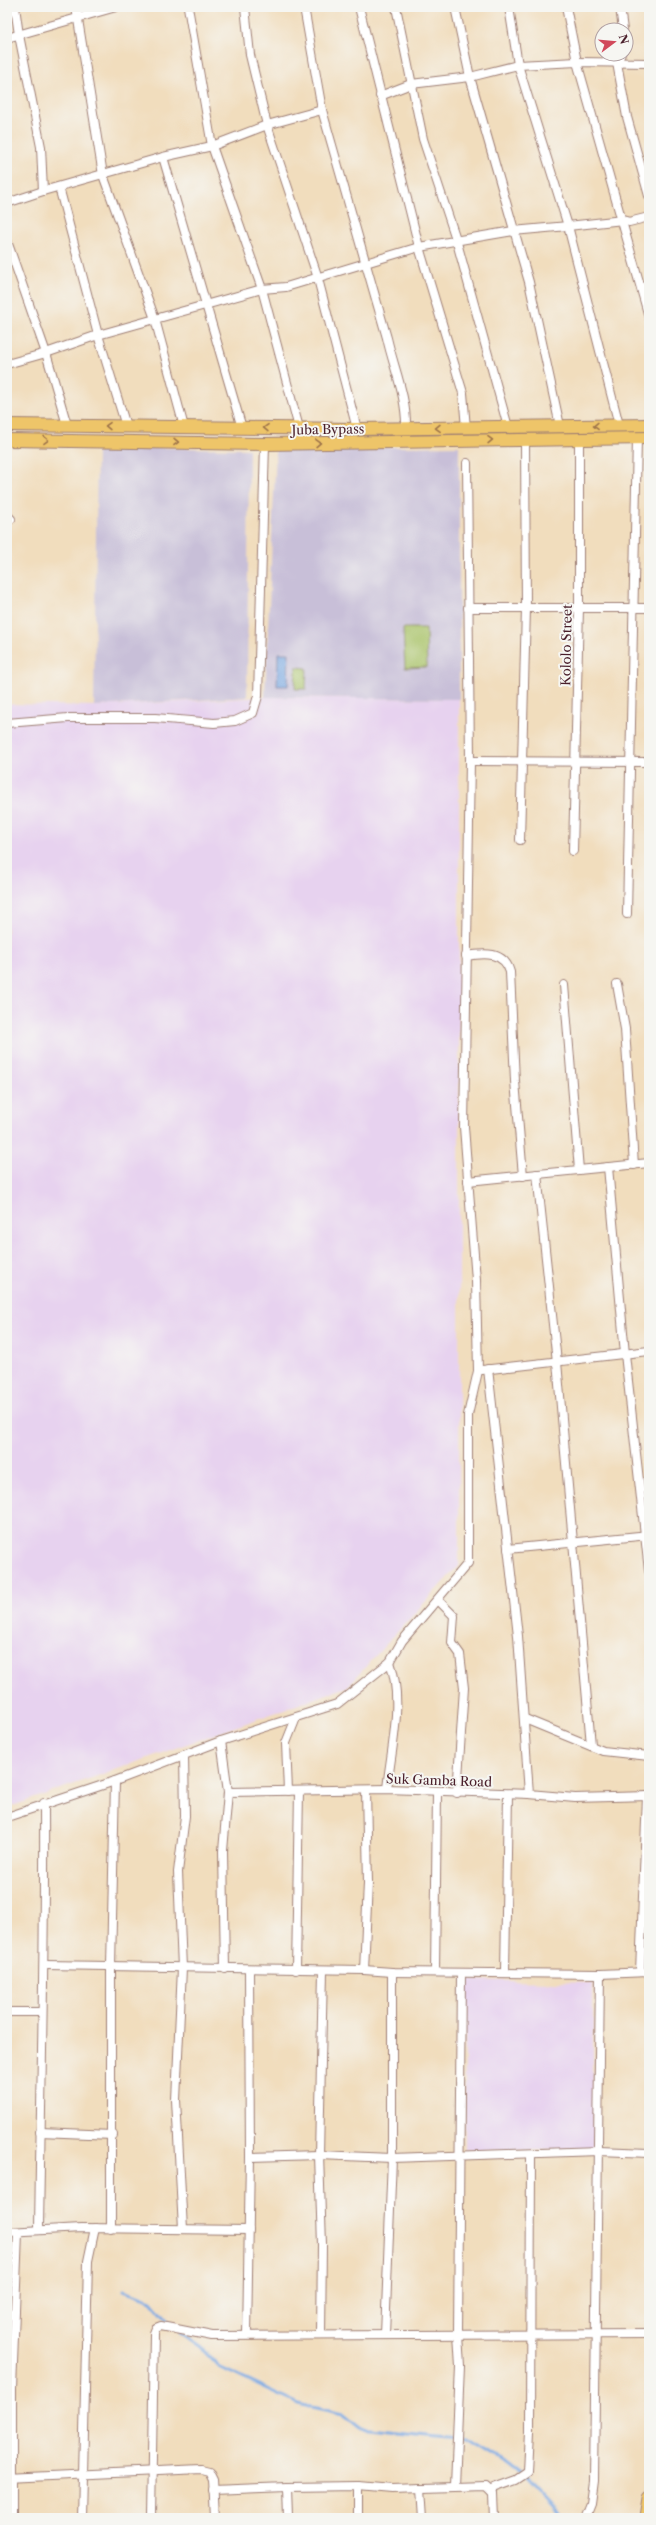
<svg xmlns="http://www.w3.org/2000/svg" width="656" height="2525" viewBox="0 0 656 2525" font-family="'Libre Caslon Text',serif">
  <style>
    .built { fill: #e7d2ef }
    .industrial { fill: #c8bfd8 }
    .green { fill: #a8c268; stroke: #79704a }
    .water { fill: #77a6e1; stroke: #606286 }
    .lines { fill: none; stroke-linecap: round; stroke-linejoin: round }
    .stream { stroke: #77a6e1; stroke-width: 3 }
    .minor-casing { stroke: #9e7e74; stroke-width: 10 }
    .primary-casing { stroke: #9e7e74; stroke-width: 14 }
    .trunk-casing { stroke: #9e7e74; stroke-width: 15 }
    .minor { stroke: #fff; stroke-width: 8 }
    .primary { stroke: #eec569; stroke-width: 12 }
    .trunk { stroke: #eec569; stroke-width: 13 }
    .oneway { stroke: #9c724a }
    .labels { text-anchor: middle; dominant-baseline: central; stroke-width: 4; stroke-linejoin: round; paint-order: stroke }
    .street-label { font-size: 13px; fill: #4a1f2b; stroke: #f6f6f2 }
  </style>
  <rect width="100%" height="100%" fill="#f6f6f2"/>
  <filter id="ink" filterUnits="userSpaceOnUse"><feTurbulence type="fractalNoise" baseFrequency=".025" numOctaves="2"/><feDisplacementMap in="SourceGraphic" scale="8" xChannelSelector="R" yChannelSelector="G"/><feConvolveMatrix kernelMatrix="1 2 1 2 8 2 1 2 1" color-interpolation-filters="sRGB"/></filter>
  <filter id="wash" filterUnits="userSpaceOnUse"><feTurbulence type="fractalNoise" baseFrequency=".012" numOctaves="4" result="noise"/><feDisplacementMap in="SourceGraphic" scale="16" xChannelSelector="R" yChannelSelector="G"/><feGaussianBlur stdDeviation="0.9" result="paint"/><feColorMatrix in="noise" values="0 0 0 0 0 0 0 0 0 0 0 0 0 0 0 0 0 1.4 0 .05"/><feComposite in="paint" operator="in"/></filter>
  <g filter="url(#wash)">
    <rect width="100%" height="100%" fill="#f1ddbd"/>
    <!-- built -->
    <g class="built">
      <path d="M 265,697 L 459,699 L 459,1565 L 347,1687 L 7,1808 L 7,704 L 94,706 Z"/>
      <path d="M 465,1980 L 593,1983 L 593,2150 L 465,2150 Z"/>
    </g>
    <!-- industrial -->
    <g class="industrial">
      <path d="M 459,446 L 459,699 L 265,697 L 276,449 Z"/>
      <path d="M 97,447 L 249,449 L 247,697 L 94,706 Z"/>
    </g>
    <!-- green -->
    <g class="green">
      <path d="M 403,628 L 426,628 L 427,667 L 405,668 Z"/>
      <path d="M 296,667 L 307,668 L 306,689 L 295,689 Z"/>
    </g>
    <!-- water -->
    <path class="water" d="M 278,653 L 289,653 L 288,686 L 277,686 Z"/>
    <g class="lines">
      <!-- stream -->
      <g class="stream">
        <path d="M 124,2291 L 151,2301 L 172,2326"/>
        <path d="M 180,2333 L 201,2348 L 219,2367 L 298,2404 L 343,2414 L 360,2428 L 467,2439 L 504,2462 L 521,2475 L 561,2518"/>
      </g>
    </g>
  </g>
  <g filter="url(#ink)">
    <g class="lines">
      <!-- minor casing -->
      <g class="minor-casing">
        <g id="minor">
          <path d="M 15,7 L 19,35 L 41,147 L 43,191"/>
          <path d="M 76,7 L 103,175 L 155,319 L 184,427"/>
          <path d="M 188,7 L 212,146 L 262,289 L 299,428"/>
          <path d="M 245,7 L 250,55 L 267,125 L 317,275 L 357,429"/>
          <path d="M 304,7 L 322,110 L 387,338 C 394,369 407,397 406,429"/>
          <path d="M 359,7 L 419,247 L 463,393 L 466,428"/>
          <path d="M 396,7 L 423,139 L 456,239 L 508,427"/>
          <path d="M 455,7 L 470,77 L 529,282 L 560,426"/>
          <path d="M 509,7 L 518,65 L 568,226 L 623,220 L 629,222 L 649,217"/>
          <path d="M 566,7 L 577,62 L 649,317"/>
          <path d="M 620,7 L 623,30"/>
          <path d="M 7,38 L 116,7"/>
          <path d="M 621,54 L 617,63 L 627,117 L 649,196"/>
          <path d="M 380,96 L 411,84 L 470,77 L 518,65 L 577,62 L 649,63"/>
          <path d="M 163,157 L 242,428"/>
          <path d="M 59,187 L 98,335 L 126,426"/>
          <path d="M 7,203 L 43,191 L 163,157 L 212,146 L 267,125 L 322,110"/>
          <path d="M 7,241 L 46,353 L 67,425"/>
          <path d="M 7,364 L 46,353 L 98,335 L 262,289 L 286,287 L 419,247 L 513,231 L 568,226 L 619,425"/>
          <path d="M 7,515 L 11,519"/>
          <path d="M 468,608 L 649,608"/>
          <path d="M 7,723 L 68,718 L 155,718 L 214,723 L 235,721 L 253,713 L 258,696 L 265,444"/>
          <path d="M 470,761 L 649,762"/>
          <path d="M 520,840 L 526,608 L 525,440"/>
          <path d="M 573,851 L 579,608 L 579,439"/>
          <path d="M 627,914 L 637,438"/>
          <path d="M 466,956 C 484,953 504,951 510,972 L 515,1081 L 523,1176"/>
          <path d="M 617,984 L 625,1029 L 634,1165"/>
          <path d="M 564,985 L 579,1170"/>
          <path d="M 608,1167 L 625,1354 L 649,1571"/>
          <path d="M 537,1174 L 557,1362 L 591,1745"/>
          <path d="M 468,1181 L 649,1163"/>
          <path d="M 488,1369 L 518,1636 L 529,1794"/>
          <path d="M 482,1370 L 649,1351"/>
          <path d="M 508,1549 L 649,1535"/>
          <path d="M 438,1600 L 454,1616 L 452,1643 L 460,1654 L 464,1688 L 457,1793"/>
          <path d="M 525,1719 L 603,1751 L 649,1756"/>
          <path d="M 221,1741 L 228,1792 L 223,1851 L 225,1969"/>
          <path d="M 387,1789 C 391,1749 404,1701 390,1662"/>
          <path d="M 288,1791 L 286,1743 L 296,1718"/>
          <path d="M 228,1792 L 387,1789 L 529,1794 L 575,1798 L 649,1796"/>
          <path d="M 7,1817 L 115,1781 L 221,1741 L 337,1704 L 390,1662 L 402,1641 L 468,1563 L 468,1415 L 478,1371 L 476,1280 L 464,1127 L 470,761 L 467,463"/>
          <path d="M 45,1965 L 364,1970 L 392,1972 L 600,1974 L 649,1972"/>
          <path d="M 296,1970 L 299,1791"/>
          <path d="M 364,1970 L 368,1883 L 366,1790"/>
          <path d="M 435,1972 L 437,1793"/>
          <path d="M 505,1972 L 508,1794"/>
          <path d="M 640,1972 L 647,1796"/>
          <path d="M 7,2012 L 41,2012"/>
          <path d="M 40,2132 L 113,2135"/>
          <path d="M 250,2157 L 319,2155 L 392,2158 L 599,2151 L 649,2153"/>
          <path d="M 39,2229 C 41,2087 45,1945 44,1803"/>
          <path d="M 111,2229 L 111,1966 L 115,1781"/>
          <path d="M 183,2229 L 176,2100 L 182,1968 L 178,1872 L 185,1816 L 184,1755"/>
          <path d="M 7,2232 L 82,2228 L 249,2230"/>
          <path d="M 247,2335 L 250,2157 L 249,1969"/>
          <path d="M 321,2335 L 322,2245 L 319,2155 L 323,1971"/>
          <path d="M 385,2335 L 392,2158 L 392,1972"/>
          <path d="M 7,2478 L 201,2469 L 209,2471 L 213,2479 L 215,2518"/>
          <path d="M 455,2486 L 460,2366 L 458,2334 L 461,1973"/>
          <path d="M 287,2487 L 288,2518"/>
          <path d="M 421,2488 L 423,2518"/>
          <path d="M 491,2489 L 516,2480 L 528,2472 L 530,2431 L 531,2154"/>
          <path d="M 213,2490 L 287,2487 L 358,2486 L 392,2489 L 486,2486 L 493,2493 L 494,2518"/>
          <path d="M 12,2518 L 12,2389 L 18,2232"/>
          <path d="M 82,2518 L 88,2261 L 95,2228"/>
          <path d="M 151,2518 L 154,2333 L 156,2328 L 161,2326 L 212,2336 L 649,2334"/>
          <path d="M 358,2518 L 358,2486"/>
          <path d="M 585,2518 L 591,2503 L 594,2481 L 600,1974"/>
        </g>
      </g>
      <!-- primary casing -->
      <g class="primary-casing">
        <g id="primary">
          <path d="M 7,425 L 357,429 L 649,425"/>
          <path d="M 7,440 L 265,444 L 649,438"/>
        </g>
      </g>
      <!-- trunk casing -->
      <g class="trunk-casing">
        <path id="trunk" d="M 646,2518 L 649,2498"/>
      </g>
      <!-- minor -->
      <use href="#minor" class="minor"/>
      <!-- primary -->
      <use href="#primary" class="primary"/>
      <!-- trunk -->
      <use href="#trunk" class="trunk"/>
    </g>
    <!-- one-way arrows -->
    <defs><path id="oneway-chevron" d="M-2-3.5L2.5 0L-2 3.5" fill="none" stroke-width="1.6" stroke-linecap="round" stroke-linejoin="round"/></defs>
    <g class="oneway">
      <use href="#oneway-chevron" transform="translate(108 426) rotate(-179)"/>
      <use href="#oneway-chevron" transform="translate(596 426) rotate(179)"/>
      <use href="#oneway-chevron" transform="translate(266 428) rotate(-179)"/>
      <use href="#oneway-chevron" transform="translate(438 428) rotate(179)"/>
      <use href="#oneway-chevron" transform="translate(46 440) rotate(1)"/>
      <use href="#oneway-chevron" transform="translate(490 440) rotate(-1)"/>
      <use href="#oneway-chevron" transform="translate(176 442) rotate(1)"/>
      <use href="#oneway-chevron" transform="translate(318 443) rotate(-1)"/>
    </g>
  </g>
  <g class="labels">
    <!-- street labels -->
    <g class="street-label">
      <text transform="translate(328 429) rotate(-1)">Juba Bypass</text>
      <text transform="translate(566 645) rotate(-89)">Kololo Street</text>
      <text transform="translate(439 1780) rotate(2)">Suk Gamba Road</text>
    </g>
  </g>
  <!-- margin -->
  <rect width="656" height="2525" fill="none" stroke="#f6f6f2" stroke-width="24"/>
  <!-- north arrow -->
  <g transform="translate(614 42) rotate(74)"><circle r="19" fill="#f6f6f2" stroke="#b1a0a2"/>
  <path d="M0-3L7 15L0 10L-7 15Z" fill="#d1495b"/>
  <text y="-6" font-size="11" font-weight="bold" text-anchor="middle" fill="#4a1f2b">N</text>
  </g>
</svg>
